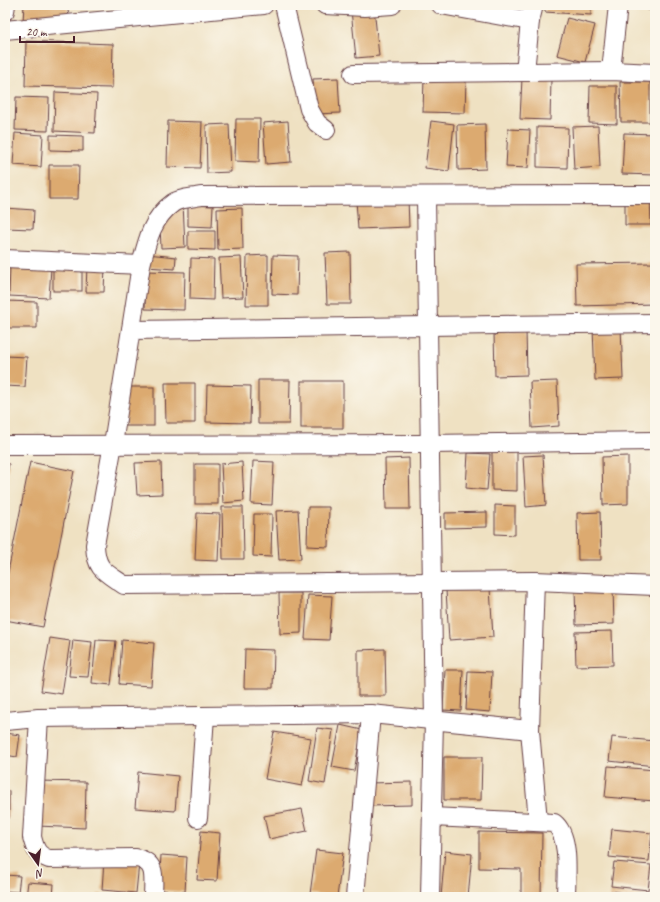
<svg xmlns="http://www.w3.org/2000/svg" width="660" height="902" viewBox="0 0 660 902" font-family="Caveat,sans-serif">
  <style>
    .building { fill: #dcaa70 }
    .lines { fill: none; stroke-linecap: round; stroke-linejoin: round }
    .street-casing { stroke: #633c42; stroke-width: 20 }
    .street { stroke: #fff; stroke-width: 18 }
  </style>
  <rect width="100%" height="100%" fill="#fbf7ec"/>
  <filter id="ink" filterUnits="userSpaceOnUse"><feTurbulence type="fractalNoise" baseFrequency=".025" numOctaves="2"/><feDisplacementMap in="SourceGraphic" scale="8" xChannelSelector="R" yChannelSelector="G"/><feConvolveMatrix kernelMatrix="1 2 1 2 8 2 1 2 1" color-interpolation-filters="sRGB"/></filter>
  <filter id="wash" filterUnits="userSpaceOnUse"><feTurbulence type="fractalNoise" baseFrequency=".012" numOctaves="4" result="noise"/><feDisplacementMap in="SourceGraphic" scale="16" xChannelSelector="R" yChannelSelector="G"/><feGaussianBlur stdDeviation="0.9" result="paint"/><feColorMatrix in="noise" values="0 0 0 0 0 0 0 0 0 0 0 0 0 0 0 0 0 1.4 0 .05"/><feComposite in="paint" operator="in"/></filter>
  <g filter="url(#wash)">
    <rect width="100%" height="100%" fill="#efe1c2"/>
    <g id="blocks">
      <!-- building -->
      <g class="building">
        <path d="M 24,5 L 67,5 L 69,16 L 23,21 Z"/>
        <path d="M 545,5 L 591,5 L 591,15 L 545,12 Z"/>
        <path d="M 632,5 L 655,5 L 655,11 L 632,7 Z"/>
        <path d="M 374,8 L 379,56 L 356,58 L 351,10 Z"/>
        <path d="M 567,18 L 595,25 L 585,62 L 557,55 Z"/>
        <path d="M 26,41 L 113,44 L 112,88 L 25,86 Z"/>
        <path d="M 338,78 L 340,113 L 315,114 L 313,79 Z"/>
        <path d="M 424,78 L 466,79 L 465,113 L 423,112 Z"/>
        <path d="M 522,78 L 551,79 L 550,120 L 520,119 Z"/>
        <path d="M 620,82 L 650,82 L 650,122 L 621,122 Z"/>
        <path d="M 590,86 L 617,86 L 617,124 L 589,123 Z"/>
        <path d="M 55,92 L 97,94 L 95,133 L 54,131 Z"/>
        <path d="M 16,97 L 49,98 L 48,131 L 15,130 Z"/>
        <path d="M 236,119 L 260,119 L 259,162 L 235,161 Z"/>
        <path d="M 168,121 L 202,122 L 200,168 L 167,167 Z"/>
        <path d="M 288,121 L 291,162 L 266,164 L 263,123 Z"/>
        <path d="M 431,121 L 454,124 L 449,171 L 425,168 Z"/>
        <path d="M 229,124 L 231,172 L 207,173 L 206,125 Z"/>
        <path d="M 485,124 L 486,169 L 458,170 L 457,125 Z"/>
        <path d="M 598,126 L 600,167 L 574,169 L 572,127 Z"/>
        <path d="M 537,127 L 568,128 L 567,168 L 537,167 Z"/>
        <path d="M 508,129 L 530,130 L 528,168 L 506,167 Z"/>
        <path d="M 15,133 L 43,135 L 41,167 L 13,165 Z"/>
        <path d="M 624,133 L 655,134 L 655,175 L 622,174 Z"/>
        <path d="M 50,135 L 83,136 L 83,151 L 50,150 Z"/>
        <path d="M 49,165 L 79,165 L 78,199 L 49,199 Z"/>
        <path d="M 650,196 L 651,225 L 625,225 L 625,197 Z"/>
        <path d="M 408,198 L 409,227 L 358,229 L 356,200 Z"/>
        <path d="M 183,203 L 185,247 L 161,248 L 159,204 Z"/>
        <path d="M 188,205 L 213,206 L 212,227 L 188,226 Z"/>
        <path d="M 5,208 L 34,210 L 33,229 L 5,228 Z"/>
        <path d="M 242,208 L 243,249 L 218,250 L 217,209 Z"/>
        <path d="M 188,231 L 215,231 L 215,250 L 188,249 Z"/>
        <path d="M 350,252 L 351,304 L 327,304 L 325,253 Z"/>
        <path d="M 147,254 L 176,257 L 175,269 L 146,267 Z"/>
        <path d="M 268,255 L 268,305 L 246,305 L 247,256 Z"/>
        <path d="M 273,255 L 298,256 L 297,295 L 272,294 Z"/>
        <path d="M 241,257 L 243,297 L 221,298 L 219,258 Z"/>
        <path d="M 191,258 L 214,259 L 213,300 L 190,299 Z"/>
        <path d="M 655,263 L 655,304 L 577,306 L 576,264 Z"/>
        <path d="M 87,265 L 105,266 L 104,292 L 86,292 Z"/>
        <path d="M 10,266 L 51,268 L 49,298 L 9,296 Z"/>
        <rect x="53" y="269" width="29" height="22"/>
        <path d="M 146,271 L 185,272 L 184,310 L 145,309 Z"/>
        <path d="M 5,301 L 37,302 L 37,328 L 5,328 Z"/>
        <path d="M 621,327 L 623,379 L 595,380 L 593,328 Z"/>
        <path d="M 526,331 L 527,375 L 495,376 L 494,332 Z"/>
        <path d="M 5,356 L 27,357 L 25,387 L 5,386 Z"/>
        <path d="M 258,380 L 290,380 L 289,424 L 258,424 Z"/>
        <rect x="301" y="381" width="42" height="47"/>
        <path d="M 557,381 L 559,426 L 532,428 L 530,382 Z"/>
        <path d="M 165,383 L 195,383 L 195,423 L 166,423 Z"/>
        <path d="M 207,385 L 251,386 L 250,423 L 206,422 Z"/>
        <rect x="126" y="387" width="28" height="39"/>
        <path d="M 492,451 L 517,451 L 517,491 L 492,490 Z"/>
        <path d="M 468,453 L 490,454 L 487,490 L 466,488 Z"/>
        <path d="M 543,455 L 546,505 L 526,507 L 523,456 Z"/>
        <path d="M 628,456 L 628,504 L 603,505 L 602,457 Z"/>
        <path d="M 409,458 L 410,509 L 386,509 L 385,459 Z"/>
        <path d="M 253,461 L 274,462 L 272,505 L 251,504 Z"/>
        <path d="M 30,462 L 74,471 L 43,627 L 5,620 L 5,587 Z"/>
        <path d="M 161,462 L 162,494 L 137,495 L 135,463 Z"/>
        <path d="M 242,462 L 244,501 L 223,503 L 221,464 Z"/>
        <path d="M 5,463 L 9,464 L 6,478 L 5,478 Z"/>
        <rect x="195" y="464" width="23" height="40"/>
        <path d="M 495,505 L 515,506 L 515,535 L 495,534 Z"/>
        <path d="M 222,507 L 243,507 L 244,559 L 223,559 Z"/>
        <path d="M 308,507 L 329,507 L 328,547 L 307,546 Z"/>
        <path d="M 298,510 L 301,559 L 279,560 L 276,511 Z"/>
        <path d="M 487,512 L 487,527 L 445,528 L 445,513 Z"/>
        <path d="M 600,512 L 601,560 L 578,560 L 577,513 Z"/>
        <path d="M 197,513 L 220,514 L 218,561 L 195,560 Z"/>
        <path d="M 254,514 L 272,514 L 271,557 L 253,556 Z"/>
        <path d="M 490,588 L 493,637 L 449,640 L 446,590 Z"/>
        <path d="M 613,588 L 614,624 L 576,625 L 575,589 Z"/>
        <path d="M 279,593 L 301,593 L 301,633 L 280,634 Z"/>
        <path d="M 308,595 L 332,596 L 329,640 L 305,639 Z"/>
        <path d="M 612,631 L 613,665 L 576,666 L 575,632 Z"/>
        <path d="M 50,638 L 70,641 L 62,694 L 41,691 Z"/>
        <path d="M 73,640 L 92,642 L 88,677 L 69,676 Z"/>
        <path d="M 96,640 L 116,641 L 111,685 L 92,683 Z"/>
        <path d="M 122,640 L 154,643 L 151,686 L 119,684 Z"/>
        <path d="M 245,649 L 274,650 L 273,688 L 244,688 Z"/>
        <path d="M 385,649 L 386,696 L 358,696 L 358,650 Z"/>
        <path d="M 445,670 L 463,670 L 461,711 L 443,710 Z"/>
        <path d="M 468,671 L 492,672 L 490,712 L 466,710 Z"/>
        <path d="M 340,725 L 362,730 L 354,771 L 332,767 Z"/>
        <path d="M 317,728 L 333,730 L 325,784 L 309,781 Z"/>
        <path d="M 274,732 L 311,738 L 302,786 L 265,779 Z"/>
        <path d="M 5,733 L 20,735 L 17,757 L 5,755 Z"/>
        <path d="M 612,737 L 655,741 L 655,766 L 609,761 Z"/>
        <path d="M 444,757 L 482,757 L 481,800 L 444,800 Z"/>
        <path d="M 608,766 L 655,770 L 655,801 L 605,797 Z"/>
        <path d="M 138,772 L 178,776 L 175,811 L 135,808 Z"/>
        <path d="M 38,781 L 86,782 L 85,828 L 37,826 Z"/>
        <path d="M 412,782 L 412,805 L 368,806 L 368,783 Z"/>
        <rect x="5" y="791" width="4" height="27"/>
        <path d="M 302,809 L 307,831 L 269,839 L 264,816 Z"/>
        <path d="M 612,829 L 652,833 L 649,861 L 609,857 Z"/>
        <path d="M 201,831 L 220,833 L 217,881 L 197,880 Z"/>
        <path d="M 479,832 L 542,833 L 541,897 L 521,897 L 521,869 L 479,868 Z"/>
        <path d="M 316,850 L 343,853 L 337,897 L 310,894 Z"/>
        <path d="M 445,851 L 472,854 L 468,897 L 441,897 Z"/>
        <path d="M 161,855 L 187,857 L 185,892 L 159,890 Z"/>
        <path d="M 104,860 L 139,863 L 136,893 L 102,890 Z"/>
        <path d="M 614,862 L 651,865 L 648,890 L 611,886 Z"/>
        <path d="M 5,875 L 20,876 L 18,892 L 5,891 Z"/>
        <path d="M 28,882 L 54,884 L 53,897 L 26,897 Z"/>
        <path d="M 611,891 L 642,896 L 642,897 L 610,897 Z"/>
        <path d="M 98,894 L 120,896 L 120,897 L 98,897 Z"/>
      </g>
    </g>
  </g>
  <g filter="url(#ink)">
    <use href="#blocks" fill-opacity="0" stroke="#633c42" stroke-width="1"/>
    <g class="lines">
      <!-- street casing -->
      <g class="street-casing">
        <g id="street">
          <path d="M 284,5 L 309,109 L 317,123 L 326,130"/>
          <path d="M 325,5 L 365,7 L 392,5"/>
          <path d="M 441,5 L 530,21 L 534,5"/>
          <path d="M 5,11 L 6,5"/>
          <path d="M 5,30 L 264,5"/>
          <path d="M 611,71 L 618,5"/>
          <path d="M 525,72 L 530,21"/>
          <path d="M 353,74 L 611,71 L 655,73"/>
          <path d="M 426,196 L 428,326 L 655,323"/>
          <path d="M 5,259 L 141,265 C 147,241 152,218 173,203 C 180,198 193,198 201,196 L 655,195"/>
          <path d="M 141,265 L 113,444 L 95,545 C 96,570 105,572 124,585 L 535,581 L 655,586"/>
          <path d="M 131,330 L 428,326 L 434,720 L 430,897"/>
          <path d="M 5,445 L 430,444 L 655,441"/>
          <path d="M 535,581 L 530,730 L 538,821"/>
          <path d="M 39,718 L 32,837 C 35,849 37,855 49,859 L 136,858 C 158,862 153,879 153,897"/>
          <path d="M 5,721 L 39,718 L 371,714 L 530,730"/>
          <path d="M 432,817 L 554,823 C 571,836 566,877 566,897"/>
          <path d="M 198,818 L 205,716"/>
          <path d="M 355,897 L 371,714"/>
        </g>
      </g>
      <!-- street -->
      <use href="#street" class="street"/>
    </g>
  </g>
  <!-- margin -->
  <rect width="660" height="902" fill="none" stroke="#fbf7ec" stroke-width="20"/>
  <!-- north arrow -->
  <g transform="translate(38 864) rotate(166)" stroke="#fbf7ec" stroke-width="3" paint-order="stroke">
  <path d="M0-3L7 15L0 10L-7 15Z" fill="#4a1f2b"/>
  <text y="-6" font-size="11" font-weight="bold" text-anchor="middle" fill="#4a1f2b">N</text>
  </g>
  <!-- scale -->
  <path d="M20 36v6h54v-6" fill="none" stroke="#4a1f2b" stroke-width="2"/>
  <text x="26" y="36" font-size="12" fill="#4a1f2b" stroke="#fbf7ec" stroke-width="3" paint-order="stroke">20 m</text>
</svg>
